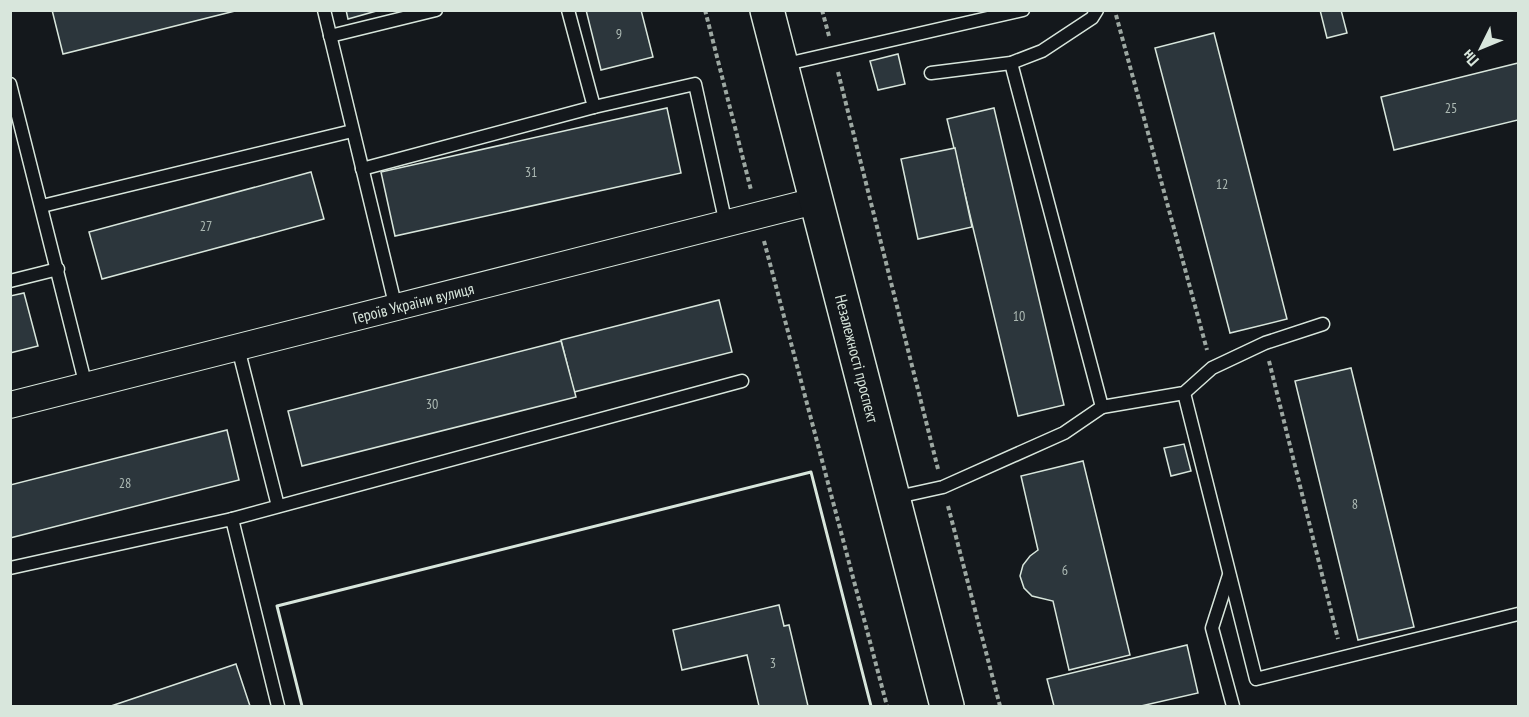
<svg xmlns="http://www.w3.org/2000/svg" width="1529" height="717" viewBox="0 0 1529 717" font-family="'PT Sans Narrow',sans-serif">
  <style>
    .building { fill: #2c363c; stroke: #d8e6dc; stroke-width: 1.5 }
    .lines { fill: none; stroke-linecap: round; stroke-linejoin: round }
    .lane-casing { stroke: #d8e6dc; stroke-width: 15 }
    .street-casing { stroke: #d8e6dc; stroke-width: 28 }
    .secondary-casing { stroke: #d8e6dc; stroke-width: 36 }
    .path { stroke: #9da8a2; stroke-width: 4; stroke-dasharray: 4.5 3; stroke-linecap: butt }
    .lane { stroke: #14181c; stroke-width: 12 }
    .street { stroke: #14181c; stroke-width: 26 }
    .secondary { stroke: #14181c; stroke-width: 33 }
    .wall { stroke: #d8e6dc; stroke-width: 3 }
    .labels { text-anchor: middle; dominant-baseline: central; stroke-width: 4.5; stroke-linejoin: round; paint-order: stroke }
    .number-label { font-size: 14px; fill: #adbab4 }
    .street-label { font-size: 16px; fill: #d8e6dc; stroke: #14181c }
  </style>
  <rect width="100%" height="100%" fill="#14181c"/>
  <!-- building -->
  <g class="building">
    <path d="M 52,10 L 239,10 L 63,54 Z"/>
    <path d="M 346,10 L 380,10 L 348,19 Z"/>
    <path d="M 586,10 L 641,10 L 653,57 L 601,70 Z"/>
    <path d="M 1320,10 L 1341,10 L 1347,33 L 1327,38 Z"/>
    <path d="M 1214,33 L 1287,319 L 1230,333 L 1155,48 Z"/>
    <path d="M 898,54 L 905,84 L 878,90 L 870,61 Z"/>
    <path d="M 1518,63 L 1518,120 L 1394,150 L 1381,97 Z"/>
    <path d="M 667,108 L 681,173 L 395,236 L 381,172 Z"/>
    <path d="M 994,108 L 1064,405 L 1018,416 L 947,119 Z"/>
    <path d="M 955,148 L 972,227 L 918,239 L 901,159 Z"/>
    <path d="M 311,172 L 324,219 L 102,279 L 89,232 Z"/>
    <path d="M 24,293 L 38,346 L 10,353 L 10,296 Z"/>
    <path d="M 719,300 L 732,352 L 574,392 L 561,340 Z"/>
    <path d="M 561,341 L 576,397 L 302,466 L 288,411 Z"/>
    <path d="M 1351,368 L 1414,627 L 1358,640 L 1295,381 Z"/>
    <path d="M 227,430 L 239,480 L 10,538 L 10,485 Z"/>
    <path d="M 1184,444 L 1191,471 L 1171,476 L 1164,448 Z"/>
    <path d="M 1083,461 L 1130,655 L 1069,670 L 1053,601 L 1032,596 L 1024,588 L 1020,576 L 1023,565 L 1030,556 L 1038,550 L 1021,476 Z"/>
    <path d="M 779,605 L 784,626 L 789,625 L 808,706 L 759,706 L 747,655 L 682,670 L 673,630 Z"/>
    <path d="M 1187,645 L 1198,693 L 1141,706 L 1054,706 L 1047,679 Z"/>
    <path d="M 236,664 L 250,706 L 111,706 Z"/>
  </g>
  <g class="lines">
    <!-- lane casing -->
    <g class="lane-casing">
      <g id="lane">
        <path d="M 324,10 L 396,308"/>
        <path d="M 330,36 L 436,10"/>
        <path d="M 1011,63 L 1102,407 L 1184,393 L 1212,368 L 1265,343 L 1323,324"/>
        <path d="M 782,65 L 1023,10"/>
        <path d="M 931,73 L 1011,63 L 1042,51 L 1092,18 L 1097,10"/>
        <path d="M 10,84 L 86,386"/>
        <path d="M 594,107 L 695,84 L 726,224"/>
        <path d="M 362,169 L 594,107 L 568,10"/>
        <path d="M 42,206 L 352,131"/>
        <path d="M 10,281 L 58,269"/>
        <path d="M 238,348 L 278,506"/>
        <path d="M 1184,393 L 1256,679 L 1518,614"/>
        <path d="M 893,498 L 943,487 L 1064,433 L 1102,407"/>
        <path d="M 232,519 L 742,381"/>
        <path d="M 10,568 L 232,519 L 278,706"/>
        <path d="M 1229,575 L 1212,628 L 1233,706"/>
      </g>
    </g>
    <!-- street casing -->
    <g class="street-casing">
      <g id="street">
        <path id="s1" d="M 10,405 L 815,201"/>
      </g>
    </g>
    <!-- secondary casing -->
    <g class="secondary-casing">
      <g id="secondary">
        <path id="s2" d="M 767,10 L 947,706"/>
      </g>
    </g>
    <!-- path -->
    <g class="path">
      <path d="M 705,10 L 751,190"/>
      <path d="M 822,10 L 829,36"/>
      <path d="M 1116,15 L 1207,350"/>
      <path d="M 838,72 L 938,469"/>
      <path d="M 764,241 L 887,706"/>
      <path d="M 1269,361 L 1338,639"/>
      <path d="M 948,506 L 1000,706"/>
    </g>
    <!-- lane -->
    <use href="#lane" class="lane"/>
    <!-- street -->
    <use href="#street" class="street"/>
    <!-- secondary -->
    <use href="#secondary" class="secondary"/>
    <!-- wall -->
    <path class="wall" d="M 302,706 L 277,606 L 811,472 L 871,706"/>
  </g>
  <g class="labels">
    <!-- number labels -->
    <g class="number-label">
      <text x="619" y="34">9</text>
      <text x="1451" y="108">25</text>
      <text x="531" y="172">31</text>
      <text x="1222" y="184">12</text>
      <text x="206" y="226">27</text>
      <text x="1019" y="316">10</text>
      <text x="432" y="404">30</text>
      <text x="125" y="483">28</text>
      <text x="1355" y="504">8</text>
      <text x="1065" y="570">6</text>
      <text x="773" y="663">3</text>
    </g>
    <!-- street labels -->
    <g class="street-label">
      <text stroke="none"><textPath href="#s1" startOffset="416">Героїв України вулиця</textPath></text>
      <text stroke="none"><textPath href="#s2" startOffset="360">Незалежності проспект</textPath></text>
    </g>
  </g>
  <!-- border -->
  <rect width="1529" height="717" fill="none" stroke="#d8e6dc" stroke-width="24"/>
  <!-- north arrow -->
  <g transform="translate(1481 48) rotate(227)" stroke="#14181c" stroke-width="4.5" paint-order="stroke">
  <path d="M0-4.5L10 22L0 15L-10 22Z" fill="#d8e6dc"/>
  <text y="-9" font-size="16" font-weight="bold" text-anchor="middle" fill="#d8e6dc">Пн</text>
  </g>
</svg>
